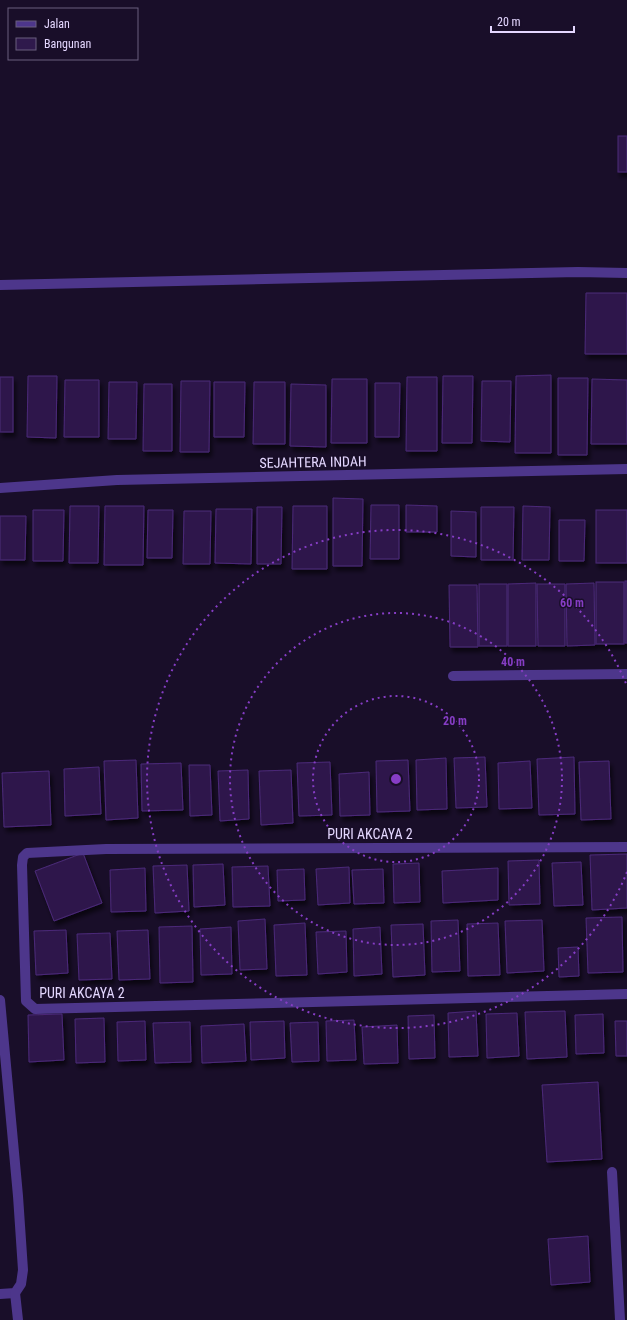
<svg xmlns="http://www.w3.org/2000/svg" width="627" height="1320" viewBox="0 0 627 1320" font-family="'Roboto Condensed',sans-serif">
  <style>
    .building { fill: #2f194c; stroke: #4b2979; filter: url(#shadow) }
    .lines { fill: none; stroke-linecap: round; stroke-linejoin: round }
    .street { stroke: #4d368b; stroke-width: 10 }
    .ring { fill: none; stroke: #863dc5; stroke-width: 2; stroke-dasharray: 2 4 }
    .labels { text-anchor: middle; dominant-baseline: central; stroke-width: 3; stroke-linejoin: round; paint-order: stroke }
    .street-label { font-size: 14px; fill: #e4d7ff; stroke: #190e29 }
    .centre { fill: #863dc5; stroke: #190e29; stroke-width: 2 }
    .ring-label { font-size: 12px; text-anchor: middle; font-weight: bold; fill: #863dc5; stroke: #190e29; stroke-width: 3; stroke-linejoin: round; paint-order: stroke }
  </style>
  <defs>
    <filter id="shadow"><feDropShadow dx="2.5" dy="4.5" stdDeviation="2" flood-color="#0009"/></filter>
  </defs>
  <rect width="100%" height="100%" fill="#190e29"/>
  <!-- building -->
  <g class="building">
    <rect x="618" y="136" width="9" height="36"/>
    <path d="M 586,293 L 627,293 L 627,354 L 585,354 Z"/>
    <path d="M 551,375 L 551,453 L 515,453 L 516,376 Z"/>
    <path d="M 28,376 L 57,376 L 56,438 L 27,437 Z"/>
    <path d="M 443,376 L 473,376 L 472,443 L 442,443 Z"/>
    <rect x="0" y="377" width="13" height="55"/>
    <path d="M 407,377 L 437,377 L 437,451 L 406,451 Z"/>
    <path d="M 558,378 L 588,378 L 587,455 L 558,455 Z"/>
    <path d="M 332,379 L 367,379 L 367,443 L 331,443 Z"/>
    <path d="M 592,379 L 627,380 L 627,444 L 591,444 Z"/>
    <path d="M 65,380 L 99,380 L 99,437 L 64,437 Z"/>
    <path d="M 181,381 L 210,381 L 209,452 L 180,452 Z"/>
    <path d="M 482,381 L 511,381 L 510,442 L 481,441 Z"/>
    <path d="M 109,382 L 137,382 L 136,439 L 108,439 Z"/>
    <path d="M 214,382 L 245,382 L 244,437 L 214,437 Z"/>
    <path d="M 254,382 L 285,382 L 285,444 L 253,444 Z"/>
    <path d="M 375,383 L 400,383 L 399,437 L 375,437 Z"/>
    <path d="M 144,384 L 172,384 L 172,451 L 143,451 Z"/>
    <path d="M 291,384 L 326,385 L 326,447 L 290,446 Z"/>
    <path d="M 333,498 L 363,499 L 362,566 L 333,566 Z"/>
    <path d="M 371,505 L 399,505 L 399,559 L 370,559 Z"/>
    <path d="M 406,505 L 437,506 L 437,532 L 406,532 Z"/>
    <path d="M 70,506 L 99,506 L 98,563 L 69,563 Z"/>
    <path d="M 105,506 L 144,506 L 143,565 L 104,565 Z"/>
    <path d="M 293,506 L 327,506 L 327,569 L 292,569 Z"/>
    <path d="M 523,506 L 550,507 L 549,560 L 522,560 Z"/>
    <path d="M 257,507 L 282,507 L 281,564 L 257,564 Z"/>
    <path d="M 481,507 L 514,507 L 513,560 L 481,560 Z"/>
    <path d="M 216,509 L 252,509 L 251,564 L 215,563 Z"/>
    <path d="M 33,510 L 64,510 L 63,561 L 33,561 Z"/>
    <path d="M 148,510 L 173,510 L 172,558 L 147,558 Z"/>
    <rect x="596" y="510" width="31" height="53"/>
    <path d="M 184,511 L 211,511 L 210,564 L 183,564 Z"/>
    <path d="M 451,511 L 476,512 L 476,557 L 451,556 Z"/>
    <path d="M 0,516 L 26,516 L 25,560 L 0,560 Z"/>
    <path d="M 559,520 L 585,520 L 584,561 L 559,561 Z"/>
    <rect x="625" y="581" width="2" height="62"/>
    <rect x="596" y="582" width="28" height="62"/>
    <path d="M 536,583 L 536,646 L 508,646 L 508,584 Z"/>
    <path d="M 594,583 L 595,645 L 567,646 L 566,584 Z"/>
    <rect x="479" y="584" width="28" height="62"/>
    <path d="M 537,584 L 565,584 L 565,646 L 538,646 Z"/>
    <path d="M 449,585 L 477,585 L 478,647 L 450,647 Z"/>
    <path d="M 485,757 L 487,807 L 456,808 L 454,758 Z"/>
    <path d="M 574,757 L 575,814 L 539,815 L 537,759 Z"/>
    <path d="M 446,758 L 447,809 L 417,810 L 416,760 Z"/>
    <path d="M 136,760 L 138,818 L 106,820 L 104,761 Z"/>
    <path d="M 408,760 L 410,811 L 377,812 L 376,761 Z"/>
    <path d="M 530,761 L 532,808 L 499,809 L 498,763 Z"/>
    <path d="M 609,761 L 611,819 L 581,820 L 579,762 Z"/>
    <path d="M 330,762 L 332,815 L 299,816 L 297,763 Z"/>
    <path d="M 181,763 L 183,810 L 142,811 L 141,764 Z"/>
    <path d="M 189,765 L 210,765 L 212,815 L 190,816 Z"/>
    <path d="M 99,767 L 101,814 L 65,816 L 64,769 Z"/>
    <path d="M 248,770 L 249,819 L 220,821 L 218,771 Z"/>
    <path d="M 291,770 L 293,823 L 261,825 L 259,771 Z"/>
    <path d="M 49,771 L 51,825 L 4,827 L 2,773 Z"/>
    <path d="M 369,772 L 370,815 L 340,816 L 339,774 Z"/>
    <path d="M 83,853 L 102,903 L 54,921 L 35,871 Z"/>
    <path d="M 627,854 L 627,908 L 592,910 L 590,855 Z"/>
    <path d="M 539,860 L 540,904 L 509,905 L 508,861 Z"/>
    <path d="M 581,862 L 583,905 L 554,906 L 552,863 Z"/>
    <path d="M 419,863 L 420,902 L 394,903 L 393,864 Z"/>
    <path d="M 223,864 L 225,905 L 194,907 L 193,865 Z"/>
    <path d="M 187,865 L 189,911 L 155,913 L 153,866 Z"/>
    <path d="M 268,866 L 270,906 L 233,907 L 232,867 Z"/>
    <path d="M 349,867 L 350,903 L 318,905 L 316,869 Z"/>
    <path d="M 145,868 L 146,911 L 111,912 L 110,870 Z"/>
    <path d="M 498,868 L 498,900 L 443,903 L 442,871 Z"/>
    <path d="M 304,869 L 305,900 L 278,901 L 277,870 Z"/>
    <path d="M 383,869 L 384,903 L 354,904 L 352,870 Z"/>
    <path d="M 622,917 L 623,972 L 588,973 L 586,918 Z"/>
    <path d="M 265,919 L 267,969 L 240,970 L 238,921 Z"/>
    <path d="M 458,920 L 460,971 L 432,972 L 431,921 Z"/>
    <path d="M 542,920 L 544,971 L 507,973 L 505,921 Z"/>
    <path d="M 305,923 L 307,975 L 276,976 L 274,925 Z"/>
    <path d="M 498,923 L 500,975 L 468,976 L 467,924 Z"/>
    <path d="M 423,924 L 425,975 L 393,977 L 391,925 Z"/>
    <path d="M 192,926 L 193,982 L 160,983 L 159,927 Z"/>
    <path d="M 231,927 L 232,974 L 201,975 L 200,929 Z"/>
    <path d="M 380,927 L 382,974 L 354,976 L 353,929 Z"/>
    <path d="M 66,930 L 68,973 L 36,975 L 34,931 Z"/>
    <path d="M 148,930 L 150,979 L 119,980 L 117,931 Z"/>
    <path d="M 346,931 L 347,972 L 318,974 L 316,932 Z"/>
    <path d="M 110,933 L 112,979 L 79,980 L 77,934 Z"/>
    <path d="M 578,947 L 579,976 L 559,977 L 558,948 Z"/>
    <path d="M 476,1011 L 478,1056 L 449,1057 L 448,1013 Z"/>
    <path d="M 565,1011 L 567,1057 L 527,1059 L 525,1012 Z"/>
    <path d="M 517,1013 L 519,1056 L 487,1058 L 486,1014 Z"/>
    <path d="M 62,1014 L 64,1060 L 29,1062 L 28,1015 Z"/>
    <path d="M 603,1014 L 604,1053 L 576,1054 L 575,1015 Z"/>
    <path d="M 434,1015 L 435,1058 L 409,1059 L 408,1016 Z"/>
    <path d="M 104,1018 L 105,1062 L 76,1063 L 75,1019 Z"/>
    <path d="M 354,1020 L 356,1060 L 327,1061 L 326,1021 Z"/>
    <path d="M 145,1021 L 146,1060 L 118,1061 L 117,1022 Z"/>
    <path d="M 284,1021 L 285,1058 L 251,1060 L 250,1022 Z"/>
    <path d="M 615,1021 L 627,1021 L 627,1056 L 616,1056 Z"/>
    <path d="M 190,1022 L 191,1062 L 155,1063 L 153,1023 Z"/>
    <path d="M 318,1022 L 319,1061 L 292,1062 L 290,1023 Z"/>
    <path d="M 244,1024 L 246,1061 L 202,1063 L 201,1026 Z"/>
    <path d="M 397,1025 L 398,1063 L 364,1064 L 362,1027 Z"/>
    <path d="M 598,1082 L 602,1159 L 547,1162 L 542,1085 Z"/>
    <path d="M 588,1236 L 590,1282 L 551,1285 L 548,1239 Z"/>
  </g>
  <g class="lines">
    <!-- street -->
    <g class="street">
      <path d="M 0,285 L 578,272 L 627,273"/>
      <path d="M 0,488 L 117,480 L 627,469"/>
      <path d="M 453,676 L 627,674"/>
      <path d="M 627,847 L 106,849 L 27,853 L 23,857 L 22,865 L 26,1001 L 35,1009 L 627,994"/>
      <path d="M 0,1000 L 18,1196 L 23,1270 L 21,1284 L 15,1293 L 0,1294"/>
      <path d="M 612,1172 L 620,1320"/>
      <path d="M 15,1293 L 18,1320"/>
    </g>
  </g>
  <!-- distance rings -->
  <g class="ring">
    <circle cx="396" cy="779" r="83"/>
    <circle cx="396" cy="779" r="166"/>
    <path d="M627 872A249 249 0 1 1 627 686"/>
  </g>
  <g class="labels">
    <!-- street labels -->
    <g class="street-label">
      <text transform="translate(313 462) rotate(-1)">SEJAHTERA INDAH</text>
      <text x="370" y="834">PURI AKCAYA 2</text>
      <text x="82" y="993">PURI AKCAYA 2</text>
    </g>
  </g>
  <circle cx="396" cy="779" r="6" class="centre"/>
  <g class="ring-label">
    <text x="572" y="607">60 m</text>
    <text x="513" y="666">40 m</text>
    <text x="455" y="725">20 m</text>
  </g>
  <!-- legend -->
  <rect x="8" y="8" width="130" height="52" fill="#190e29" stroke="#6a5e7f"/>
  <rect x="16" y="21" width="20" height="6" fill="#4d368b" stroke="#6a5e7f"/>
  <text x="44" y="28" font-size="12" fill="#e4d7ff">Jalan</text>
  <rect x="16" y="38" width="20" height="12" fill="#2f194c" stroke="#6a5e7f"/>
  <text x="44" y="48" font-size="12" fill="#e4d7ff">Bangunan</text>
  <!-- scale -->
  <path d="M491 26v6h83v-6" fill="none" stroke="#e4d7ff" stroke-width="2"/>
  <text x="497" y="26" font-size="12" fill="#e4d7ff" stroke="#190e29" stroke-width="3" paint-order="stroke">20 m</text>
</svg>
